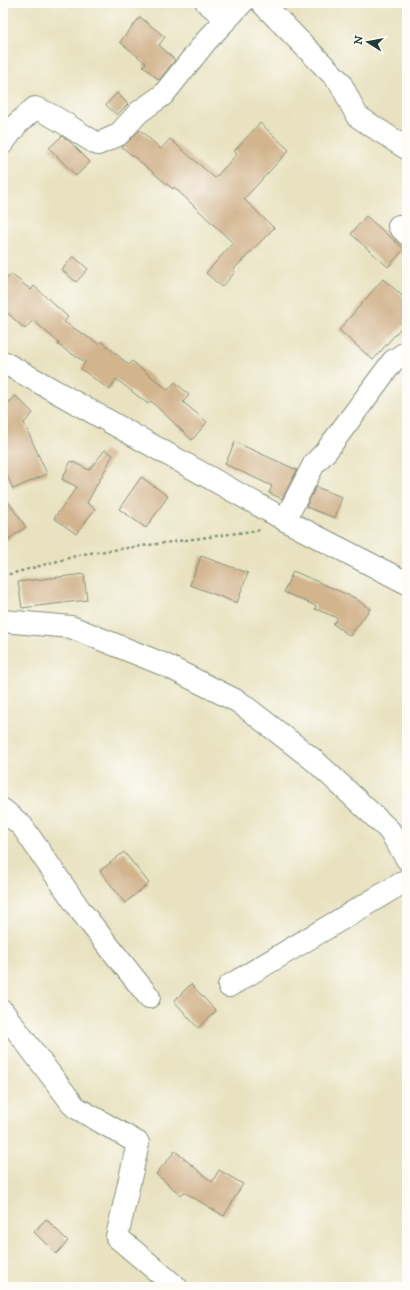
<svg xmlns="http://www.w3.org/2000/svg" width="410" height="1290" viewBox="0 0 410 1290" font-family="'IM FELL DW Pica',serif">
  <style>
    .building { fill: #d2b48d }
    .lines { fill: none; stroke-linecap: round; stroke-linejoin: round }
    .minor-casing { stroke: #84907a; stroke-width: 24 }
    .path { stroke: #84907a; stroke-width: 2.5; stroke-dasharray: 3 3; stroke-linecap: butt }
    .minor { stroke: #fff; stroke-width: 22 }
  </style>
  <rect width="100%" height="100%" fill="#fdfcf7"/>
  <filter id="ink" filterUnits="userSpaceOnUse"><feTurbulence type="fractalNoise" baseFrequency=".025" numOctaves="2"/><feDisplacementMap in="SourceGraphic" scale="8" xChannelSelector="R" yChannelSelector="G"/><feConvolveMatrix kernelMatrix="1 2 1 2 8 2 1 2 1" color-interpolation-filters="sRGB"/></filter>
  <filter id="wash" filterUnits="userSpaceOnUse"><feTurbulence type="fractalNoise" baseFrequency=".012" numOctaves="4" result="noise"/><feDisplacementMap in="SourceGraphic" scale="16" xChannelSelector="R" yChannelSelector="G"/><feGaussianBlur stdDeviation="0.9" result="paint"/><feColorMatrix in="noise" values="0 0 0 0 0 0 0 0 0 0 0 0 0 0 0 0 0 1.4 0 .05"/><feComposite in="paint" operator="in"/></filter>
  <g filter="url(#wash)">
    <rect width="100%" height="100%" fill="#e8e2c0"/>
    <g id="blocks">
      <!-- building -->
      <g class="building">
        <path d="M 140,17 L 165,37 L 159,45 L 175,60 L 159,80 L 143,66 L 146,63 L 120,42 Z"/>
        <path d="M 117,93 L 128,104 L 117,115 L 106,105 Z"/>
        <path d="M 260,123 L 289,150 L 244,199 L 274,228 L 233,270 L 235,272 L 222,287 L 206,273 L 233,243 L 174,187 L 173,189 L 122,147 L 140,130 L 161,149 L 170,139 L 215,178 L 237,154 L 234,151 Z"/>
        <path d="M 62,136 L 70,142 L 90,162 L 76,176 L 49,148 Z"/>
        <path d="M 366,216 L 404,249 L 388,267 L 351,234 Z"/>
        <path d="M 73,256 L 88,269 L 76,282 L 62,270 Z"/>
        <path d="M 11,274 L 31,290 L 34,286 L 68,317 L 64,322 L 99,344 L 101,341 L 129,365 L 132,361 L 168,390 L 175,382 L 189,395 L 183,402 L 207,422 L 192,440 L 151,401 L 148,404 L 116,379 L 110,390 L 81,369 L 85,362 L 58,345 L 59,343 L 33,320 L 25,329 L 3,309 L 3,283 Z"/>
        <path d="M 383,279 L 407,300 L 407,321 L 373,360 L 339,330 Z"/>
        <path d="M 16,396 L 33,413 L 24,423 L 47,474 L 13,489 L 3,466 L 3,408 Z"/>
        <path d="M 235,442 L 297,470 L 282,499 L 269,493 L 272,486 L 225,464 Z"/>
        <path d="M 105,450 L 113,455 L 87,503 L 95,509 L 76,534 L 54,518 L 77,487 L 62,479 L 71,461 L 89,470 Z"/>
        <path d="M 141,477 L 168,496 L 146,528 L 119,509 Z"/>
        <path d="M 316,487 L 342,497 L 335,518 L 306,507 Z"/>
        <path d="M 3,495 L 26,527 L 3,543 Z"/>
        <path d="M 201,556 L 248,573 L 237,603 L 190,585 Z"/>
        <path d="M 293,571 L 355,598 L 370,609 L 350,636 L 333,624 L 338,618 L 315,609 L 316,606 L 284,592 Z"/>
        <path d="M 84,574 L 87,600 L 22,608 L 18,582 Z"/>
        <path d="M 124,852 L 149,883 L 125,903 L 100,871 Z"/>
        <path d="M 191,984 L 216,1011 L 198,1028 L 174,1001 Z"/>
        <path d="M 175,1151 L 212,1182 L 219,1170 L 243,1184 L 224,1216 L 184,1192 L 181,1195 L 156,1174 Z"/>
        <path d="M 46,1219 L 68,1241 L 56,1254 L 34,1232 Z"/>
      </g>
    </g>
  </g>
  <g filter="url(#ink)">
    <use href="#blocks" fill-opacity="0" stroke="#84907a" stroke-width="1"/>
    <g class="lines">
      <!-- minor casing -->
      <g class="minor-casing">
        <g id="minor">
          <path d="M 207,3 L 227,19"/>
          <path d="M 262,3 L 340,82 L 357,116 L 406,148 L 407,146"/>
          <path d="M 3,143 L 17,124 L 35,108 C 58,116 77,133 98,144 L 118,135 L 139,112 L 163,95 L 207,40 L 242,3"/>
          <path d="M 399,226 L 407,234"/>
          <path d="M 3,362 L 296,526 L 407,583"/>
          <path d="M 285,520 L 314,464 L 327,450 L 393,361 L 407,352"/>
          <path d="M 3,621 L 71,627 L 165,665 L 239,702 L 315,761 L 389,830 L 407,859"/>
          <path d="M 3,810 L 22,826 L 80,910 L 149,997"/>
          <path d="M 229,986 L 407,880"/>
          <path d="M 3,1012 L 75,1107 L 138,1143 L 117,1237 L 176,1287"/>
        </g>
      </g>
      <!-- path -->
      <path class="path" d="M 3,576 L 83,554 L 260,530"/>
      <!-- minor -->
      <use href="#minor" class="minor"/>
    </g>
  </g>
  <!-- margin -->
  <rect width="410" height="1290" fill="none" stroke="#fdfcf7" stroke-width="16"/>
  <!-- north arrow -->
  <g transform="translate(368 42) rotate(281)" stroke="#fdfcf7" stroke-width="3" paint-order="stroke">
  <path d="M0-3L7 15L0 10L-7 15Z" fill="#1f3d34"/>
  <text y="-6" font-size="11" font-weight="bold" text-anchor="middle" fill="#1f3d34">N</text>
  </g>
</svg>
